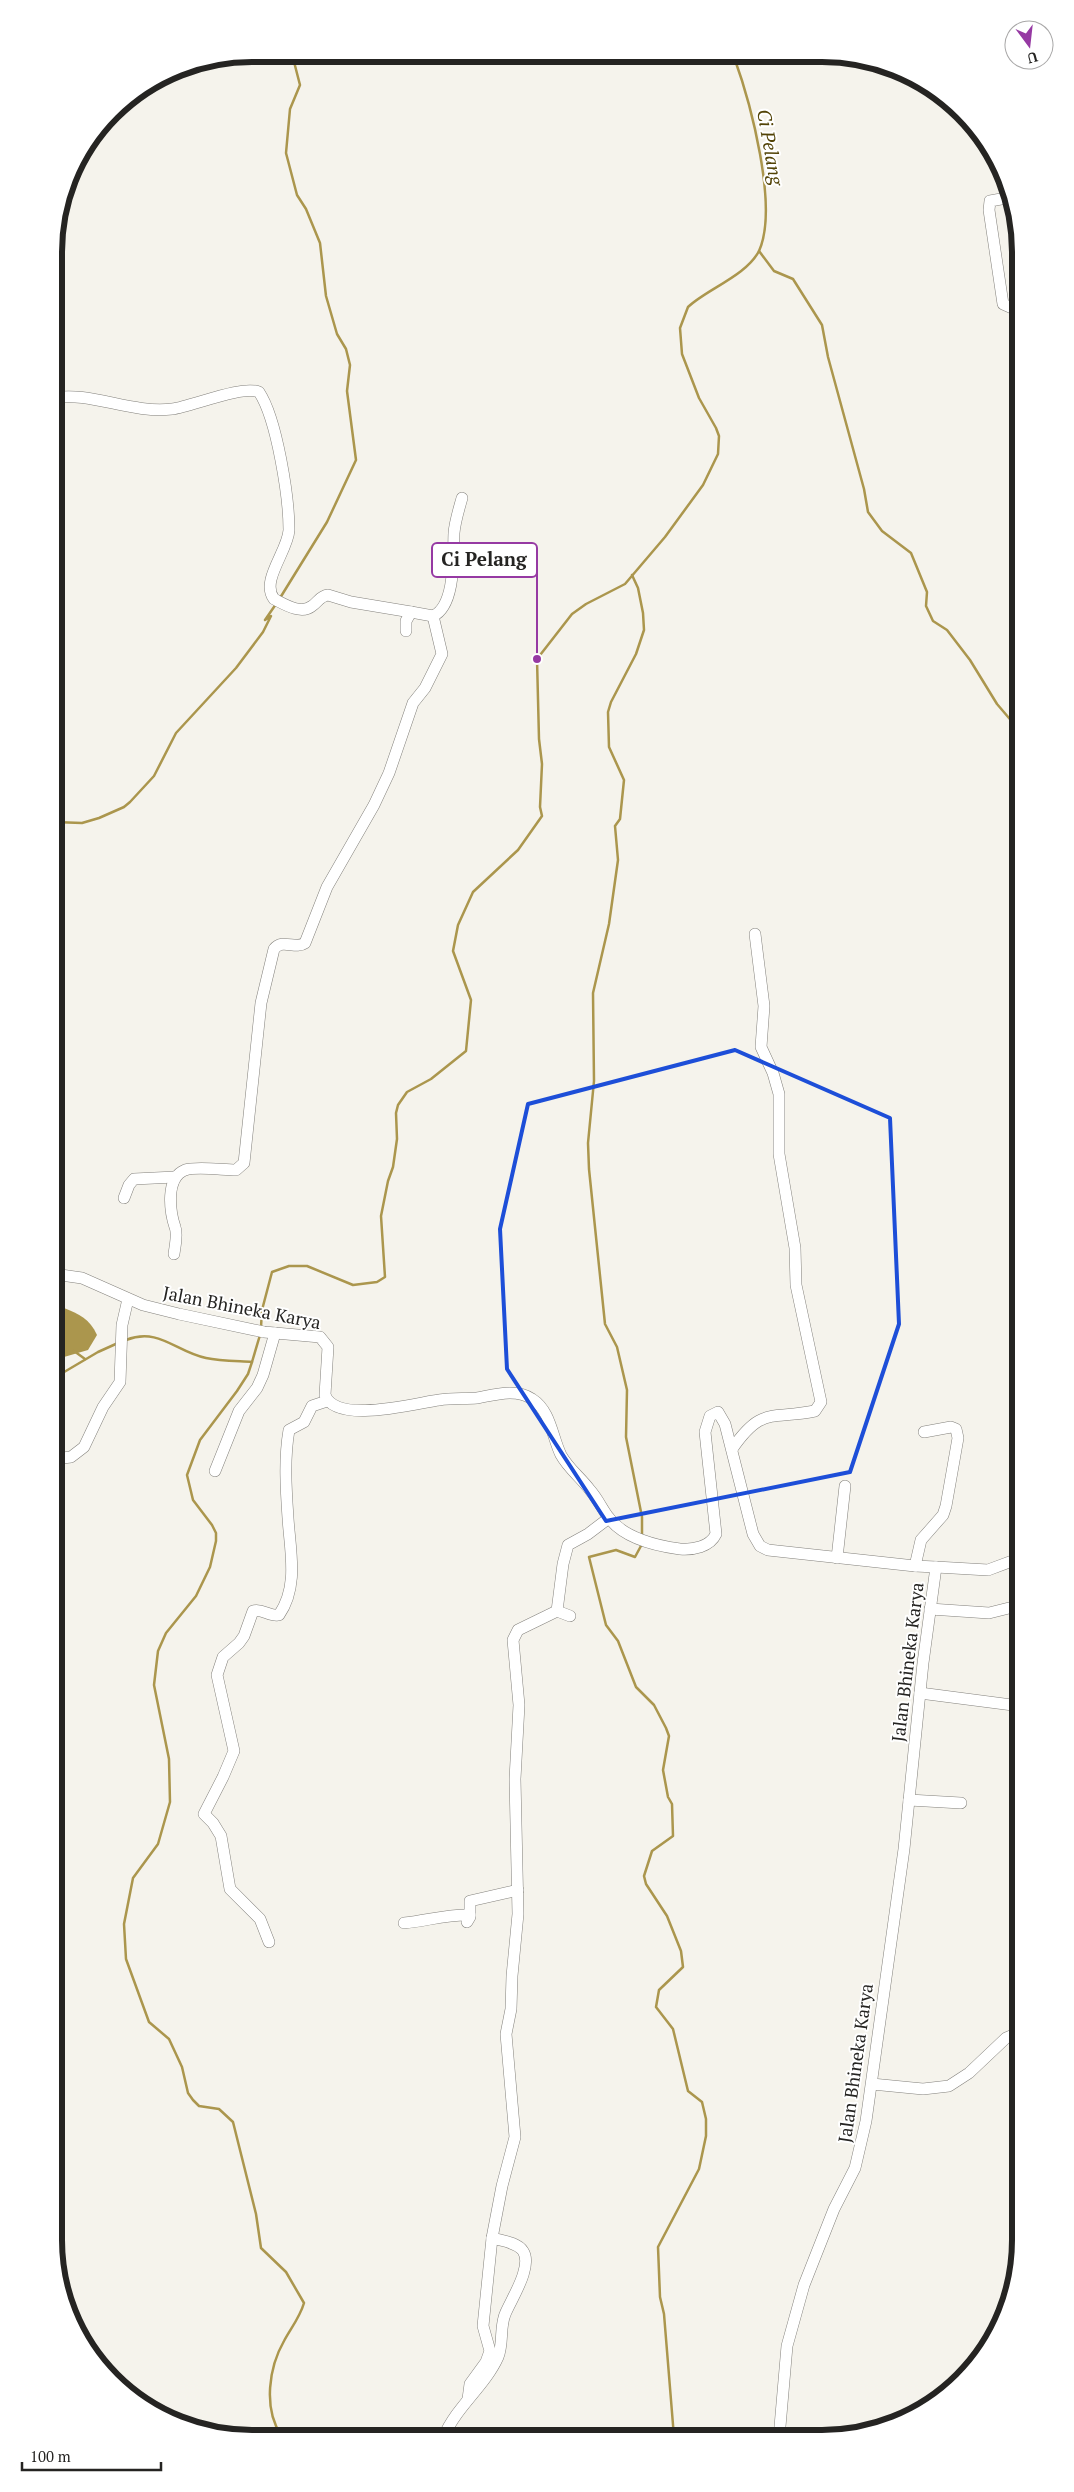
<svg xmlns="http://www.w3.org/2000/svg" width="1074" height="2492" viewBox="0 0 1074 2492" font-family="'PT Serif',serif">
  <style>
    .water { fill: #ab964d }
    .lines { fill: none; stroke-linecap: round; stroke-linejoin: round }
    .stream { stroke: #ab964d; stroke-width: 2.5 }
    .minor-casing { stroke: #83817c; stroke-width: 12 }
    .minor { stroke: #fff; stroke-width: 11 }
    .marked { fill: none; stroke: #1d4ed8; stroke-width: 4; stroke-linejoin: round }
    .labels { text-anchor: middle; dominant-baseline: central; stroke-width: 4; stroke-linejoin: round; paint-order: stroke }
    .street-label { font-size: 18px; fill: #252422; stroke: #fff }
    .water-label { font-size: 19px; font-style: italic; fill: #524306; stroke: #fff }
    .rim { fill: none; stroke: #252422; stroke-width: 6 }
    .leader { fill: none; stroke: #9639a3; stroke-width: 2 }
    .callout-dot { fill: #9639a3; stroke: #fff; stroke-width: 2 }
    .callout { fill: #fff; stroke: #9639a3; stroke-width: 2 }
    .callout-label { font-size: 19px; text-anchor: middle; font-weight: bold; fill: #252422 }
  </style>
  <rect width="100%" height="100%" fill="#f5f3ec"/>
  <!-- water -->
  <path class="water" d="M 64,1308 C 79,1314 90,1319 97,1335 L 88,1350 L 64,1357 L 54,1356 L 54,1310 Z"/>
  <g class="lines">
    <!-- stream -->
    <g class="stream">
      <path d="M 759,251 L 774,271 L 793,279 L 822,325 L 828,357 L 864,489 L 868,512 L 882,531 L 911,553 L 927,592 L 926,606 L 933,621 L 947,630 L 970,660 L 997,704 L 1020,731"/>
      <path d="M 632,575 L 638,588 L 643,613 L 644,630 L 636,654 L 611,702 L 608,712 L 609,747 L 624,780 L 620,819 L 615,826 L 618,860 L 609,924 L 593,993 L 594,1081 L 588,1143 L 589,1169 L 605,1324 L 617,1347 L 627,1390 L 626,1437 L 642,1517 L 642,1536"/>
      <path d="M 280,598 L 327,522 L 356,460 L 347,391 L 350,365 L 346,349 L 337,334 L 326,296 L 320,243 L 306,209 L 297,195 L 286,153 L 290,109 L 300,85 L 292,54"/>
      <path d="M 54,822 L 82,823 L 99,818 L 124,807 L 130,802 L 154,776 L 176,733 L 236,668 L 263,632 L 271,616 L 265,620 L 276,604"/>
      <path d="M 261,1327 L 262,1310 L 272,1272 L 289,1266 L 307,1266 L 353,1285 L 377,1282 L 385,1277 L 381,1216 L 388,1181 L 393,1167 L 397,1139 L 396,1113 L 398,1105 L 407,1092 L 431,1079 L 466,1051 L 471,1000 L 453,951 L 458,925 L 473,892 L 518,850 L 542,816 L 540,807 L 542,764 L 539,739 L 537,659 L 572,614 L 586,604 L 625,584 L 665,537 L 703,485 L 718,454 L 719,436 L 716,428 L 699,398 L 682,354 L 680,328 L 688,307 C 707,289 746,276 759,251 C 779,207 750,101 734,57"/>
      <path d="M 126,1340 C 159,1327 176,1352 206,1358 C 220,1361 237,1361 252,1362 L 260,1335"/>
      <path d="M 74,1351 L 85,1359"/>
      <path d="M 252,1362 L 248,1374 L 237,1391 L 200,1440 L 187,1475 L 193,1500 L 212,1525 L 216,1533 L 216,1541 L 210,1567 L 196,1596 L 166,1633 L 158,1651 L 154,1685 L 169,1759 L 170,1802 L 158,1844 L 133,1878 L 124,1924 L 126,1959 L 149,2022 L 169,2039 L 182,2067 L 188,2093 L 193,2100 L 199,2106 L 219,2109 L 233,2122 L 256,2214 L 261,2248 L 286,2272 L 304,2303 C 300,2317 291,2328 284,2341 C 269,2367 263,2408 281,2435"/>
      <path d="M 54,1378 L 98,1352 L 118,1343"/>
      <path d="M 642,1544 L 635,1557 L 616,1550 L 589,1557 L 606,1625 L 618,1641 L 636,1687 L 654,1705 L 666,1728 L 669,1736 L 663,1770 L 668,1797 L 672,1804 L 673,1836 L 652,1851 L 644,1876 L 646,1884 L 667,1916 L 681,1951 L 683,1967 L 659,1990 L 656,2007 L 673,2029 L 688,2091 L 702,2102 L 706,2119 L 706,2136 L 699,2169 L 658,2247 L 660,2297 L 664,2314 L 674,2437"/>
    </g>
    <!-- minor casing -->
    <g class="minor-casing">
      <g id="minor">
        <path d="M 1012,197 L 990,201 L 989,210 L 1003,304 L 1012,308 L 1020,308"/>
        <path d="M 54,398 C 90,391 131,414 172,409 C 193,406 242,385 259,392 C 277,419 289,498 289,530 C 288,551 260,581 274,599 C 284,604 301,615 312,606 C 318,602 320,596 328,595 L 351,602 L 411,612"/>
        <path d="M 406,631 L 406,621 L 411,612 L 433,616"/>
        <path d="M 124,1198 L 129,1185 L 134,1179 L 175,1177"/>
        <path d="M 174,1254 C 175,1246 178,1234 175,1227 C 170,1212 165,1178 185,1170 C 196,1166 223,1170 236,1170 L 244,1163 L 261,1003 L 274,949 C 283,938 295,950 305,943 L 327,887 L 374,805 L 389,773 L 413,703 L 425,688 L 442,654 L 433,616 C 456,606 453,554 454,533 C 455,521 459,509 462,498"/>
        <path d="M 54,1274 L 82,1278 L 143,1305 L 179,1314 L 264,1332 L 320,1337 L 328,1347 L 325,1395 C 336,1425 416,1403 439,1400 C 452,1398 464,1399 477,1398 C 494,1395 516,1388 532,1399 C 551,1411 552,1437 561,1455 C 568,1468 581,1478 590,1490 C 598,1499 602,1509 609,1518 C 624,1538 657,1546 680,1549 C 693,1550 710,1547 716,1534 L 705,1432 L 710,1416 L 718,1412 L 725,1424 L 753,1534 L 760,1546 L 768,1550 L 915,1566 L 936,1567 L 923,1663 L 904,1849 L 866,2121 L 855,2168 L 834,2209 L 804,2285 L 787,2346 L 779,2438"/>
        <path d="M 732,1449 C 762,1406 770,1420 815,1411 L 821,1402 L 796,1285 L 795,1248 L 779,1154 L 779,1094 L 773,1073 L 761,1047 L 764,1006 L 755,934"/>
        <path d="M 54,1459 L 71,1457 L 84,1447 L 103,1407 L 120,1382 L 122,1325 L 128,1299"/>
        <path d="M 215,1471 L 239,1411 L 257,1388 L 263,1375 L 275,1333"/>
        <path d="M 837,1558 L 845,1486"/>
        <path d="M 915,1566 L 921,1540 L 943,1515 L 946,1506 L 958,1438 L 956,1429 L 951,1427 L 924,1432"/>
        <path d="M 936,1567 L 988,1570 L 1020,1558"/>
        <path d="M 930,1609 L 989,1613 L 1013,1607"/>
        <path d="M 557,1611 L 563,1564 L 568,1545 L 588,1534 L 609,1518"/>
        <path d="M 920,1693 L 1020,1706"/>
        <path d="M 909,1800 L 961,1803"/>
        <path d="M 467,1922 L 470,1917 L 470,1901 L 518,1890"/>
        <path d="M 404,1923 C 426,1921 448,1914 470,1915"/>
        <path d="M 269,1942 L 260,1919 L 230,1889 L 221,1836 L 213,1823 L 204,1814 L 223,1777 L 234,1751 L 217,1675 L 223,1657 L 239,1643 L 244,1636 L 253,1611 C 262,1608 270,1617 279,1615 C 299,1586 290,1551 288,1518 C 286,1489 284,1459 289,1430 L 304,1422 L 312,1406 L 327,1401"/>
        <path d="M 872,2084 L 923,2089 L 949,2086 L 969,2073 L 1006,2038 L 1020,2032"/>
        <path d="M 468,2399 L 470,2384 L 486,2362 L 490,2351 L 483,2326 L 492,2238 L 502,2186 L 515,2137 L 506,2034 L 511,2009 L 512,1976 L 518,1914 L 515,1779 L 519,1705 L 513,1640 L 518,1630 L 557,1611 L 570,1616"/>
        <path d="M 444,2436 C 457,2406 485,2386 498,2357 C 504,2342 499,2326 506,2312 C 512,2298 533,2266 523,2251 C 517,2242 502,2241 492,2238"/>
      </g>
    </g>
    <!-- minor -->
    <use href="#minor" class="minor"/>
  </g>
  <!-- marked area -->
  <path class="marked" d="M 735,1050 L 890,1118 L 899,1324 L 850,1472 L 606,1521 L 507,1369 L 500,1229 L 528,1104 Z"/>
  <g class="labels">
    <!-- street labels -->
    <g class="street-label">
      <text transform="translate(242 1307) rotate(11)">Jalan Bhineka Karya</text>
      <text transform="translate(907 1662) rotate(-83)">Jalan Bhineka Karya</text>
      <text transform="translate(855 2063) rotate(-82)">Jalan Bhineka Karya</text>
    </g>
    <!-- water labels -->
    <g class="water-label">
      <text transform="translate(771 147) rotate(80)">Ci Pelang</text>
    </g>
  </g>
  <!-- crop -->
  <path d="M0 0H1074V2492H0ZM252 62H822A190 190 0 0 1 1012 252V2240A190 190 0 0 1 822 2430H252A190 190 0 0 1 62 2240V252A190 190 0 0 1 252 62Z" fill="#fff" fill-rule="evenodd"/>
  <path class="rim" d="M252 62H822A190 190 0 0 1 1012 252V2240A190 190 0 0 1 822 2430H252A190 190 0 0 1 62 2240V252A190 190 0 0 1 252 62Z"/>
  <!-- callouts -->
  <path class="leader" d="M537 659L537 560"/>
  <circle class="callout-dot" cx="537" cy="659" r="5"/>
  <rect class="callout" x="432" y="543" width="105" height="34" rx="5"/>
  <g class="callout-label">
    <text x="484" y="566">Ci Pelang</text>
  </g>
  <!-- north arrow -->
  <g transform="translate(1029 45) rotate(165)"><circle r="24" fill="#ffffff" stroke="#a8a7a7"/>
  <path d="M0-4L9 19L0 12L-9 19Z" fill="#9639a3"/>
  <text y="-8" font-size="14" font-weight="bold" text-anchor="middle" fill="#252422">U</text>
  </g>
  <!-- scale -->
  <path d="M22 2462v8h139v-8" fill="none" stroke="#252422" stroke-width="2.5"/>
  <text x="30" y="2462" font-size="15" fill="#252422" stroke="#ffffff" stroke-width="4" paint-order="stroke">100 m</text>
</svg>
